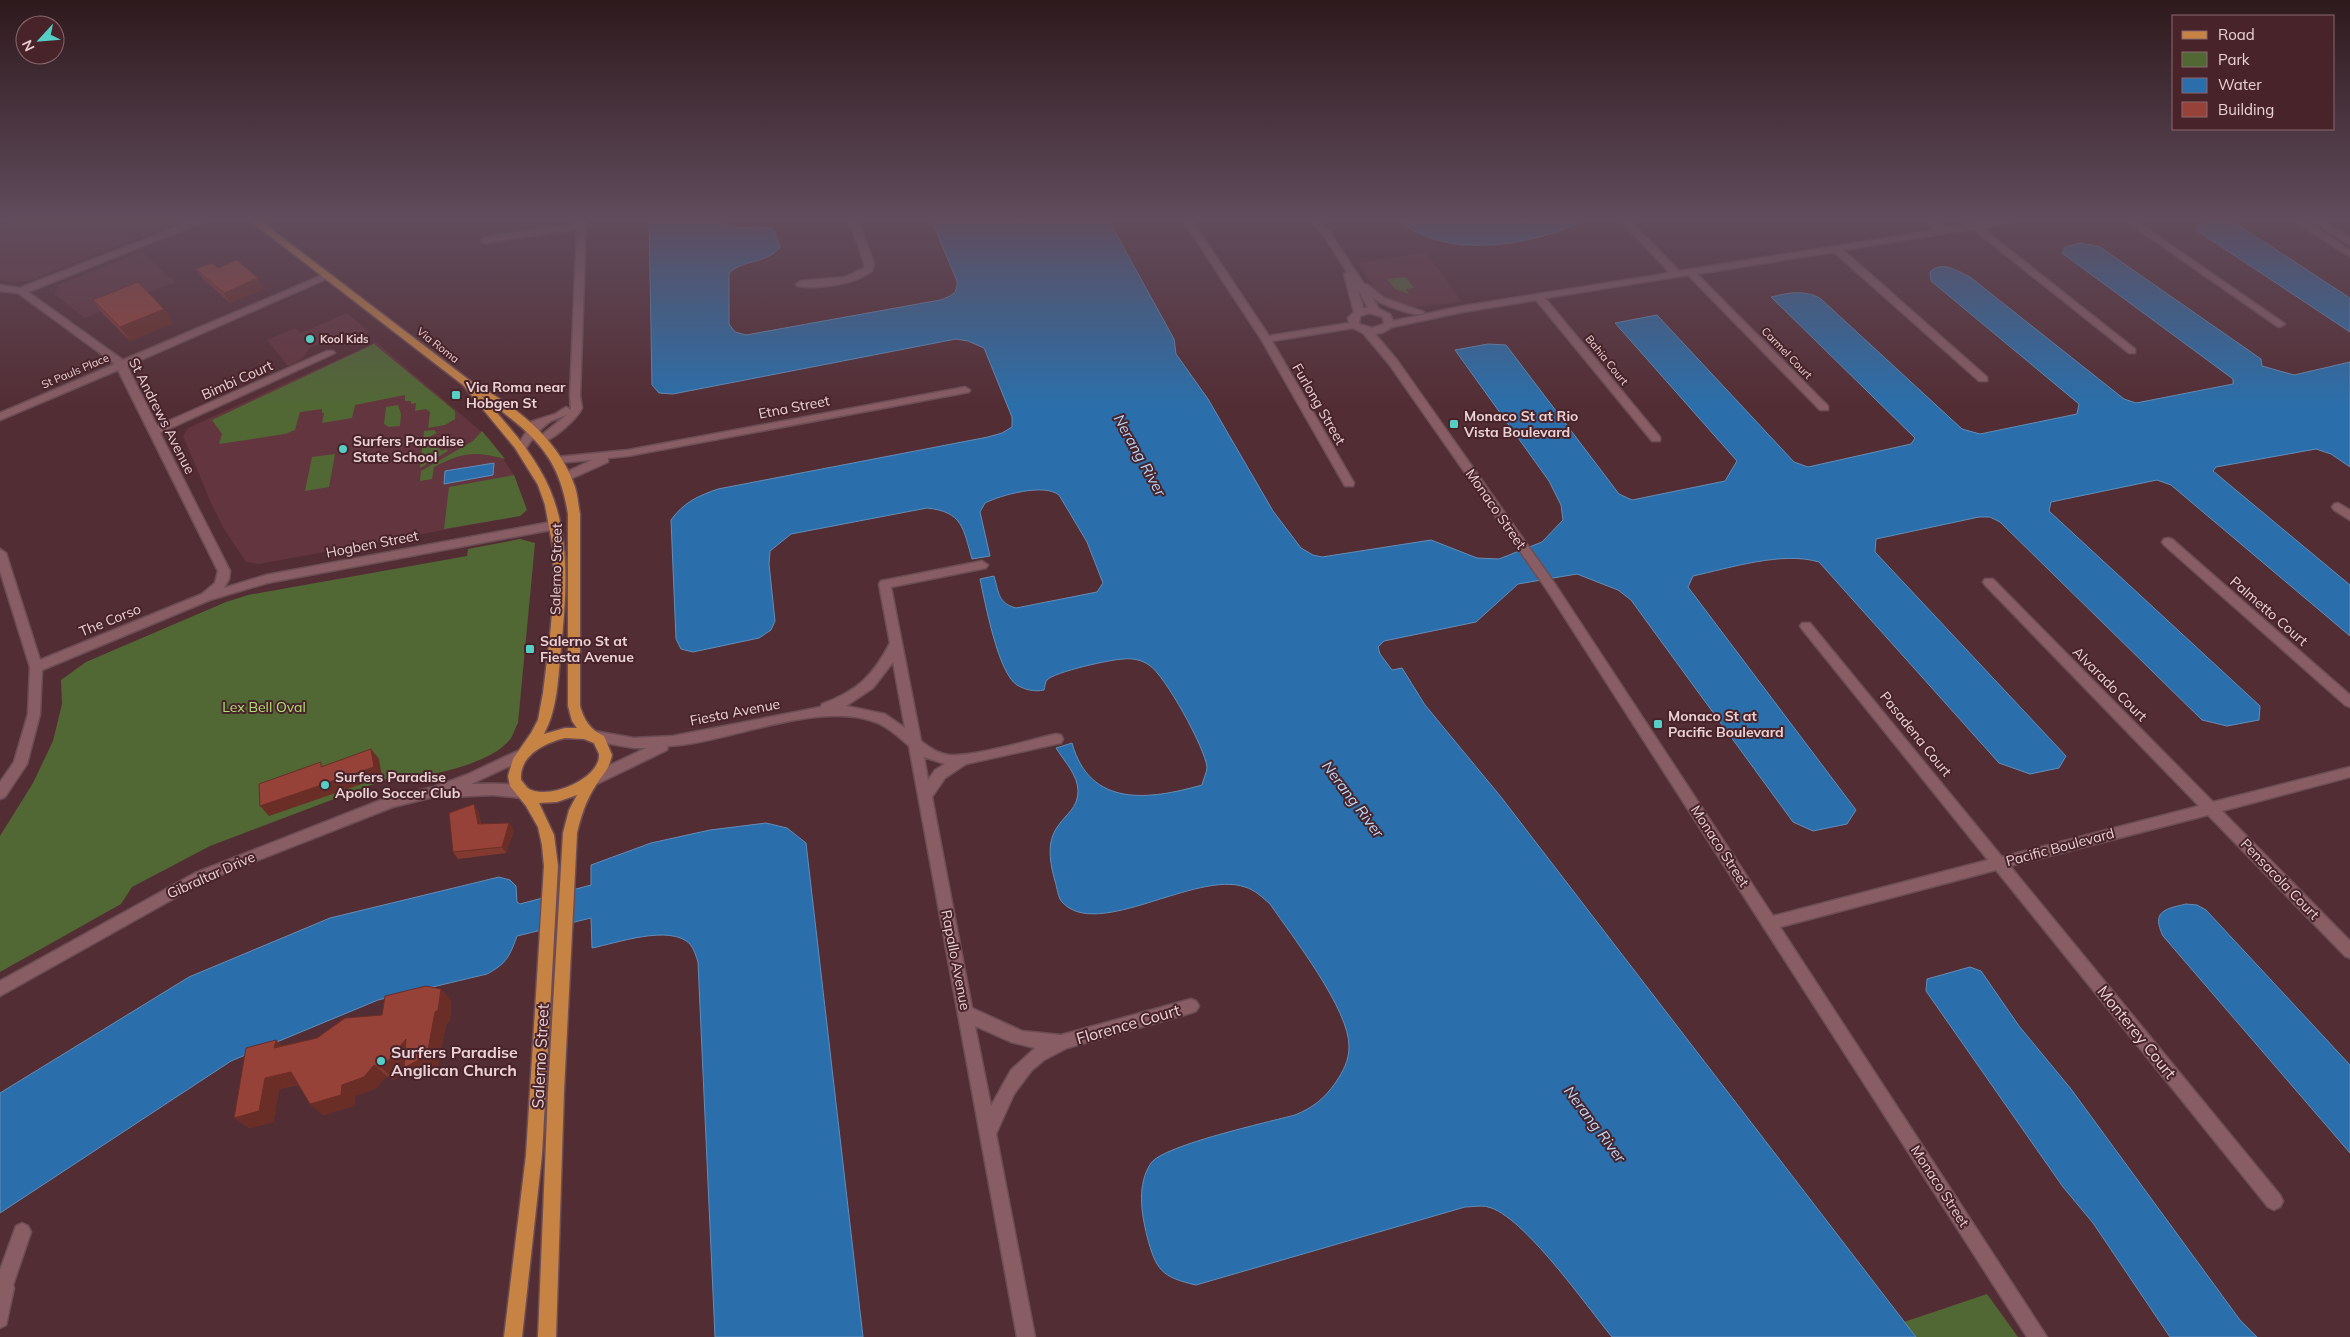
<svg xmlns="http://www.w3.org/2000/svg" width="2350" height="1337" viewBox="0 0 2350 1337" font-family="Mulish,sans-serif">
  <style>
    .built { fill: #63353e }
    .green { fill: #516834 }
    .water { fill: #2a6fab; stroke: #648db8 }
    .lines { fill: none; stroke-linecap: round; stroke-linejoin: round }
    .minor-casing { stroke: #6d4d54; stroke-width: 3 }
    .major-casing { stroke: #6d4d54; stroke-width: 3 }
    .minor { fill: #885d64; fill-rule: evenodd }
    .major { fill: #c68344; fill-rule: evenodd }
    .wall { fill: #823930 }
    .shaded-wall { fill: #6a2e27 }
    .building { fill: #974238; stroke: #6a2e27 }
    .poi-dot { fill: #55cec5; stroke: #48232a; stroke-width: 2 }
    .labels { text-anchor: middle; dominant-baseline: central; stroke-width: 4; stroke-linejoin: round; paint-order: stroke }
    .far-poi-label { font-size: 11px; font-weight: bold; fill: #ebd2d5; stroke: #48232a; text-anchor: start }
    .far-street-label { font-size: 11px; fill: #ebd2d5; stroke: #48232a }
    .street-label { font-size: 14px; fill: #ebd2d5; stroke: #48232a }
    .poi-label { font-size: 14px; font-weight: bold; fill: #ebd2d5; stroke: #48232a; text-anchor: start }
    .park-label { font-size: 14px; fill: #b2e175; stroke: #48232a }
    .water-label { font-size: 15px; font-style: italic; fill: #b9dafc; stroke: #48232a }
    .near-street-label { font-size: 16px; fill: #ebd2d5; stroke: #48232a }
    .near-poi-label { font-size: 16px; font-weight: bold; fill: #ebd2d5; stroke: #48232a; text-anchor: start }
  </style>
  <rect width="100%" height="100%" fill="#532d34"/>
  <!-- built -->
  <g class="built">
    <path d="M 19,219 L 186,219 L 28,281 L 14,282 L 0,280 L 0,230 Z"/>
    <path d="M 142,252 L 175,282 L 85,318 L 54,294 L 60,284 Z"/>
    <path d="M 1426,252 L 1462,302 L 1416,307 L 1388,299 L 1376,291 L 1358,263 Z"/>
    <path d="M 347,313 L 369,332 L 355,339 L 329,340 L 310,348 L 302,359 L 288,366 L 267,340 L 295,328 L 301,333 Z"/>
    <path d="M 376,342 L 490,439 L 514,475 L 527,510 L 520,516 L 259,564 L 246,562 L 224,529 L 211,503 L 183,436 L 188,428 Z"/>
  </g>
  <!-- green -->
  <g class="green">
    <path d="M 1406,277 L 1414,288 L 1406,289 L 1409,294 L 1395,289 L 1387,279 Z"/>
    <path d="M 374,344 L 455,411 L 455,419 L 445,425 L 428,428 L 430,412 L 426,409 L 415,411 L 416,403 L 411,404 L 411,401 L 405,401 L 405,395 L 355,405 L 352,418 L 322,423 L 324,413 L 322,413 L 322,409 L 300,412 L 295,430 L 285,434 L 219,444 L 222,434 L 212,420 Z"/>
    <path d="M 398,405 L 401,414 L 400,426 L 389,427 L 384,424 L 386,407 Z"/>
    <path d="M 434,430 L 437,433 L 427,438 L 442,451 L 446,449 L 448,451 L 420,468 L 424,431 Z"/>
    <path d="M 482,431 L 505,459 C 474,451 463,452 434,467 L 432,479 L 420,481 L 421,471 L 473,441 Z"/>
    <path d="M 335,454 L 329,487 L 305,491 L 312,457 Z"/>
    <path d="M 514,475 L 527,510 L 520,516 L 444,529 L 449,487 Z"/>
    <path d="M 520,539 L 535,543 L 518,723 C 515,728 514,733 511,738 C 493,764 434,774 404,780 L 403,773 L 210,846 L 132,887 L 121,904 L 0,972 L 0,836 L 33,783 L 53,741 L 62,704 L 61,680 L 86,662 L 226,602 L 248,595 L 467,556 L 468,549 Z"/>
    <path d="M 1987,1294 L 2018,1337 L 1916,1337 L 1904,1322 Z"/>
  </g>
  <!-- water -->
  <g class="water">
    <path d="M 649,219 L 719,219 C 734,235 756,222 774,230 L 780,247 C 767,264 744,259 729,273 L 729,324 L 735,332 L 746,335 L 940,300 C 951,296 958,294 957,281 L 931,219 L 1108,219 L 1174,339 L 1176,354 L 1208,399 L 1273,511 L 1301,548 L 1313,555 L 1322,557 L 1431,540 L 1477,558 L 1499,559 L 1542,542 L 1563,520 L 1561,505 L 1549,481 L 1455,350 L 1488,344 L 1506,345 L 1619,494 L 1632,500 L 1725,481 L 1737,461 L 1615,323 L 1657,315 L 1794,462 L 1808,467 L 1911,444 L 1915,438 L 1771,297 C 1788,293 1805,289 1821,299 L 1962,429 L 1980,434 L 2077,414 L 2079,404 L 1931,281 L 1930,272 C 1941,260 1958,271 1970,277 L 2124,399 L 2136,403 L 2233,384 L 2233,379 L 2062,253 L 2065,247 L 2081,243 L 2100,247 L 2261,359 L 2262,366 L 2294,375 L 2350,362 L 2350,467 L 2331,454 L 2316,449 L 2216,467 L 2213,471 L 2350,585 L 2350,636 L 2171,485 L 2157,480 L 2051,502 L 2049,511 L 2260,706 L 2259,720 L 2227,726 L 2202,720 L 2000,522 L 1990,517 L 1979,517 L 1876,539 L 1875,552 L 2066,756 L 2059,768 L 2030,774 L 1999,763 L 1819,562 C 1782,551 1730,568 1693,576 L 1688,587 L 1856,810 L 1847,824 L 1813,831 L 1793,822 L 1631,600 L 1618,590 L 1577,574 L 1518,584 L 1476,622 L 1384,641 L 1378,647 L 1380,654 L 1392,670 L 1402,668 L 1425,705 L 1501,797 L 1916,1337 L 1612,1337 C 1587,1307 1523,1215 1488,1207 C 1482,1205 1472,1207 1465,1207 L 1196,1285 C 1161,1277 1156,1270 1147,1236 C 1141,1212 1137,1184 1151,1163 C 1164,1145 1269,1122 1295,1115 C 1314,1107 1324,1099 1336,1082 C 1343,1071 1349,1061 1349,1047 C 1350,1010 1292,936 1270,904 C 1262,897 1255,890 1245,887 C 1196,870 1097,941 1062,902 C 1058,898 1057,887 1055,881 C 1050,863 1046,842 1058,826 C 1066,814 1078,808 1078,791 C 1078,775 1064,761 1056,748 L 1072,743 C 1090,808 1149,800 1202,785 C 1203,780 1207,772 1207,767 C 1205,748 1165,675 1149,665 C 1142,660 1132,658 1124,659 C 1112,659 1054,672 1047,680 C 1045,682 1045,687 1044,690 C 1035,692 1025,690 1017,685 C 998,673 985,602 980,579 L 994,576 C 999,593 998,603 1016,608 L 1097,592 L 1103,583 L 1087,542 L 1059,495 C 1044,483 1001,495 985,503 L 980,512 L 990,556 L 972,559 C 963,528 963,512 927,508 L 791,534 L 770,551 L 769,564 L 775,621 L 771,630 L 759,638 L 693,652 L 681,649 L 676,639 L 671,520 C 684,502 698,496 718,489 L 988,437 L 1002,433 L 1012,427 L 1012,417 L 984,348 L 968,341 L 956,339 L 673,394 L 659,393 L 652,385 Z"/>
    <path d="M 1398,219 L 1587,219 C 1538,245 1442,262 1398,219 Z"/>
    <path d="M 2223,221 L 2238,225 L 2350,298 L 2350,332 L 2196,230 L 2197,226 Z"/>
    <path d="M 494,463 L 493,475 L 444,484 L 445,471 Z"/>
    <path d="M 766,823 L 787,828 L 806,843 L 863,1337 L 715,1337 L 698,962 C 696,956 694,949 690,944 C 670,924 617,943 592,948 L 591,918 L 517,936 C 510,956 506,964 487,974 L 378,1000 L 231,1061 L 0,1213 L 0,1093 L 189,977 L 330,918 L 499,877 L 510,880 L 516,886 L 517,902 L 520,904 L 591,885 L 591,865 L 651,843 L 710,830 Z"/>
    <path d="M 2186,904 L 2197,905 L 2206,910 L 2350,1065 L 2350,1153 L 2163,936 C 2151,911 2165,909 2186,904 Z"/>
    <path d="M 1970,967 L 1981,971 L 2019,1026 L 2071,1089 L 2240,1320 L 2257,1337 L 2170,1337 L 2093,1223 L 2063,1187 L 1926,991 L 1927,979 Z"/>
  </g>
  <g class="lines">
    <!-- minor casing -->
    <g class="minor-casing">
      <g id="minor">
        <path d="M 197,219 L 210,219 L 28,292 L 123,360 L 323,275 L 326,274 L 331,277 L 127,366 L 157,426 L 327,351 L 333,351 L 335,353 L 160,433 L 230,571 L 229,579 L 224,588 L 266,575 L 556,521 L 562,525 L 556,529 L 267,583 L 210,600 L 42,670 L 40,714 L 27,764 L 5,797 L 0,799 L 0,782 L 14,762 L 28,714 L 30,667 L 0,571 L 0,549 L 6,553 L 40,660 L 202,594 L 215,583 L 218,571 L 118,370 L 0,420 L 0,413 L 115,364 L 18,293 L 0,291 L 0,285 L 20,288 Z"/>
        <path d="M 578,219 L 586,219 L 580,396 L 582,408 C 578,418 549,445 538,442 L 538,438 L 569,413 C 563,418 554,418 548,423 C 539,430 531,440 525,450 L 521,451 L 516,448 L 528,429 L 523,426 L 524,424 L 555,414 L 566,407 L 571,410 L 570,396 L 577,229 L 485,243 L 481,240 L 485,237 L 577,224 Z"/>
        <path d="M 849,219 L 857,219 L 874,263 L 872,271 C 855,284 819,290 798,286 L 796,284 L 801,281 L 845,277 L 864,268 L 864,263 Z"/>
        <path d="M 1182,219 L 1191,219 L 1269,336 L 1349,323 L 1348,318 L 1354,312 L 1344,274 L 1347,272 L 1323,235 L 1308,219 L 1317,219 L 1329,231 L 1364,284 L 1368,285 L 1384,298 L 1424,312 L 1422,314 C 1412,316 1380,304 1372,297 L 1379,309 L 1390,314 L 1393,321 L 1463,306 L 1670,273 L 1619,219 L 1628,219 L 1679,271 L 1937,230 L 1926,219 L 1936,219 L 1946,228 L 2001,219 L 2023,219 L 1982,228 L 2135,349 L 2135,353 L 2129,353 L 1973,229 L 1843,250 L 1987,377 L 1987,381 L 1979,381 L 1834,252 L 1697,274 L 1828,406 L 1828,410 L 1820,410 L 1688,275 L 1545,298 L 1660,437 L 1660,441 L 1652,441 L 1536,300 L 1463,312 L 1392,327 L 1384,332 L 1375,334 L 1397,360 L 1555,584 L 1773,916 L 1988,860 L 1802,629 L 1800,626 L 1802,623 L 1810,623 L 2002,857 L 2199,806 L 1985,585 L 1983,582 L 1985,579 L 1993,579 L 2213,802 L 2350,767 L 2350,777 L 2222,811 L 2350,941 L 2350,958 L 2345,956 L 2208,815 L 2010,866 L 2280,1195 L 2283,1201 L 2280,1207 L 2274,1210 L 2268,1207 L 1996,870 L 1780,927 L 2047,1337 L 2027,1337 L 1547,590 L 1389,364 L 1363,333 L 1353,328 L 1272,341 L 1354,483 L 1353,486 L 1345,486 L 1261,339 ZM 1358,289 L 1368,308 L 1363,308 ZM 1369,313 L 1383,317 L 1384,324 L 1372,328 L 1359,324 L 1360,316 Z"/>
        <path d="M 2123,219 L 2133,219 L 2285,324 L 2280,327 L 2277,326 Z"/>
        <path d="M 2291,219 L 2301,219 L 2350,250 L 2350,257 Z"/>
        <path d="M 2308,219 L 2319,219 L 2350,238 L 2350,245 Z"/>
        <path d="M 965,387 L 970,390 L 969,392 L 628,456 L 608,458 L 608,462 L 566,481 L 561,477 L 562,474 L 592,460 L 557,463 L 552,460 L 557,457 L 628,450 Z"/>
        <path d="M 2338,503 L 2350,510 L 2350,520 L 2334,510 L 2332,507 L 2334,504 Z"/>
        <path d="M 2168,538 L 2172,539 L 2350,695 L 2350,707 L 2345,705 L 2164,545 L 2162,542 L 2164,539 Z"/>
        <path d="M 982,561 L 988,565 L 986,568 L 891,587 L 921,741 C 928,747 939,754 949,755 C 974,757 1029,740 1056,734 L 1061,735 L 1063,739 L 1061,743 L 1056,744 L 966,764 L 945,778 L 932,797 L 972,1008 L 1022,1031 L 1061,1035 L 1191,999 L 1196,1001 L 1199,1006 L 1196,1011 L 1191,1013 L 1067,1048 L 1044,1060 L 1032,1070 L 1014,1094 L 996,1134 L 1035,1337 L 1017,1337 L 909,746 C 899,737 887,726 875,722 C 817,700 729,743 668,746 L 667,750 L 597,784 L 592,785 L 587,784 L 585,780 L 587,776 L 646,748 L 634,748 L 594,741 L 589,740 L 587,736 L 589,732 L 594,731 L 634,738 L 673,736 L 821,707 L 822,704 C 857,691 873,676 890,643 L 879,584 L 881,581 ZM 893,662 L 905,728 L 885,714 L 846,706 L 873,688 ZM 924,757 L 945,764 L 935,770 L 928,780 ZM 975,1026 L 1011,1042 L 1035,1048 L 1011,1070 L 991,1106 Z"/>
        <path d="M 524,748 L 529,749 L 531,753 L 529,757 L 471,784 C 489,784 510,782 527,788 L 529,792 L 527,796 L 522,798 L 492,795 L 450,797 L 445,794 L 393,807 L 205,881 L 0,996 L 0,981 L 195,873 L 386,798 L 434,787 L 466,775 Z"/>
        <path d="M 22,1223 L 28,1226 L 31,1232 L 13,1285 L 14,1288 L 6,1325 L 0,1328 L 0,1270 L 16,1226 Z"/>
      </g>
    </g>
    <!-- major casing -->
    <g class="major-casing">
      <path id="major" d="M 248,219 L 258,219 L 469,380 C 513,405 558,437 575,487 C 578,496 578,505 580,514 L 580,706 C 584,720 590,730 604,736 L 612,755 C 608,772 604,772 596,785 C 586,800 581,816 577,833 L 564,1091 L 556,1337 L 538,1337 L 548,1091 L 563,833 L 569,810 L 577,795 L 557,802 L 539,803 L 554,835 L 558,866 L 542,1155 L 522,1337 L 504,1337 L 526,1155 L 544,866 L 542,845 L 538,827 L 526,806 L 510,786 L 508,776 L 513,759 L 531,733 L 538,720 L 543,693 L 550,636 L 554,592 L 553,548 L 545,505 L 538,485 L 515,448 L 463,385 ZM 481,395 C 491,401 500,410 509,417 C 545,445 561,469 568,514 L 568,706 L 572,721 L 577,728 L 565,728 L 544,734 C 558,708 558,677 561,648 C 567,589 572,523 540,470 C 524,442 502,419 481,395 ZM 565,738 L 584,739 L 594,743 C 595,746 598,751 599,754 C 601,779 548,800 529,789 C 526,787 524,783 521,780 C 519,755 545,743 565,738 Z"/>
    </g>
    <!-- minor -->
    <use href="#minor" class="minor"/>
    <!-- major -->
    <use href="#major" class="major"/>
  </g>
  <!-- wall -->
  <g class="wall">
    <path d="M 218,268 L 264,289 L 230,303 L 203,279 L 196,269 Z"/>
    <path d="M 93,300 L 164,309 L 173,323 L 130,341 L 103,314 Z"/>
    <path d="M 478,811 L 481,824 L 514,830 L 506,853 L 458,859 L 453,852 Z"/>
    <path d="M 441,989 L 451,1001 L 450,1021 L 446,1024 L 438,1066 L 416,1079 L 404,1068 L 394,1080 L 387,1076 L 376,1088 L 355,1096 L 354,1106 L 323,1115 L 298,1085 L 279,1089 L 273,1122 L 249,1128 L 282,1046 L 317,1038 L 382,1015 Z"/>
  </g>
  <!-- shaded-wall -->
  <g class="shaded-wall">
    <path d="M 258,278 L 264,289 L 230,303 L 224,293 Z"/>
    <path d="M 164,309 L 173,323 L 130,341 L 120,327 Z"/>
    <path d="M 371,749 L 379,759 L 382,777 L 269,816 L 260,806 Z"/>
    <path d="M 474,804 L 478,811 L 482,831 L 478,824 Z"/>
    <path d="M 509,823 L 514,830 L 506,853 L 502,847 Z"/>
    <path d="M 441,989 L 451,1001 L 450,1021 L 446,1024 L 438,1066 L 416,1079 L 404,1068 L 435,1012 Z"/>
    <path d="M 406,1039 L 418,1051 L 394,1080 L 382,1068 Z"/>
    <path d="M 276,1040 L 289,1052 L 274,1048 Z"/>
    <path d="M 374,1065 L 387,1076 L 376,1088 L 355,1096 L 354,1106 L 323,1115 L 310,1104 L 342,1085 Z"/>
    <path d="M 291,1072 L 305,1083 L 279,1089 L 273,1122 L 249,1128 L 234,1118 L 265,1078 Z"/>
  </g>
  <!-- building -->
  <g class="building">
    <path d="M 237,260 L 258,278 L 224,293 L 196,269 L 212,263 L 218,268 Z"/>
    <path d="M 138,282 L 164,309 L 120,327 L 93,300 Z"/>
    <path d="M 371,749 L 374,767 L 260,806 L 259,784 L 321,762 L 321,767 Z"/>
    <path d="M 474,804 L 478,824 L 509,823 L 502,847 L 453,852 L 449,813 Z"/>
    <path d="M 426,986 L 441,989 L 438,1010 L 435,1012 L 427,1055 L 404,1068 L 406,1039 L 382,1068 L 374,1065 L 364,1077 L 342,1085 L 341,1095 L 310,1104 L 291,1072 L 265,1078 L 259,1111 L 234,1118 L 246,1048 L 276,1040 L 274,1048 L 317,1038 L 345,1018 L 382,1015 L 385,996 Z"/>
  </g>
  <!-- sky -->
  <linearGradient id="sky" x2="0" y2="1"><stop stop-color="#2e191d"/><stop offset="0.54" stop-color="#604c5c"/><stop offset="1" stop-color="#604c5c" stop-opacity="0"/></linearGradient>
  <rect width="2350" height="406" fill="url(#sky)"/>
  <!-- markers -->
  <g class="poi-dot">
    <circle cx="310" cy="339" r="5"/>
    <rect x="451" y="390" width="10" height="10" rx="2.5"/>
    <rect x="1449" y="419" width="10" height="10" rx="2.5"/>
    <circle cx="343" cy="449" r="5"/>
    <rect x="525" y="644" width="10" height="10" rx="2.5"/>
    <rect x="1653" y="719" width="10" height="10" rx="2.5"/>
    <circle cx="325" cy="785" r="5"/>
    <circle cx="381" cy="1061" r="5"/>
  </g>
  <g class="labels">
    <!-- far-poi labels -->
    <g class="far-poi-label">
      <text x="320" y="339">Kool Kids</text>
    </g>
    <!-- far-street labels -->
    <g class="far-street-label">
      <text transform="translate(438 345) rotate(38)">Via Roma</text>
      <text transform="translate(1787 353) rotate(46)">Carmel Court</text>
      <text transform="translate(1607 360) rotate(51)">Bahia Court</text>
      <text transform="translate(75 371) rotate(-23)">St Pauls Place</text>
    </g>
    <!-- street labels -->
    <g class="street-label">
      <text transform="translate(237 380) rotate(-24)">Bimbi Court</text>
      <text transform="translate(1319 404) rotate(60)">Furlong Street</text>
      <text transform="translate(794 407) rotate(-11)">Etna Street</text>
      <text transform="translate(162 416) rotate(63)">St Andrews Avenue</text>
      <text transform="translate(1496 509) rotate(55)">Monaco Street</text>
      <text transform="translate(372 544) rotate(-11)">Hogben Street</text>
      <text transform="translate(556 569) rotate(-89)">Salerno Street</text>
      <text transform="translate(2269 611) rotate(41)">Palmetto Court</text>
      <text transform="translate(110 620) rotate(-22)">The Corso</text>
      <text transform="translate(2110 684) rotate(45)">Alvarado Court</text>
      <text transform="translate(735 712) rotate(-11)">Fiesta Avenue</text>
      <text transform="translate(1916 734) rotate(51)">Pasadena Court</text>
      <text transform="translate(1720 846) rotate(57)">Monaco Street</text>
      <text transform="translate(2060 847) rotate(-15)">Pacific Boulevard</text>
      <text transform="translate(211 875) rotate(-24)">Gibraltar Drive</text>
      <text transform="translate(2280 879) rotate(46)">Pensacola Court</text>
      <text transform="translate(956 960) rotate(79)">Rapallo Avenue</text>
      <text transform="translate(1940 1186) rotate(57)">Monaco Street</text>
    </g>
    <!-- poi labels -->
    <g class="poi-label">
      <text x="466" y="387">Via Roma near<tspan x="466" dy="16">Hobgen St</tspan></text>
      <text x="1464" y="416">Monaco St at Rio<tspan x="1464" dy="16">Vista Boulevard</tspan></text>
      <text x="353" y="441">Surfers Paradise<tspan x="353" dy="16">State School</tspan></text>
      <text x="540" y="641">Salerno St at<tspan x="540" dy="16">Fiesta Avenue</tspan></text>
      <text x="1668" y="716">Monaco St at<tspan x="1668" dy="16">Pacific Boulevard</tspan></text>
      <text x="335" y="777">Surfers Paradise<tspan x="335" dy="16">Apollo Soccer Club</tspan></text>
    </g>
    <!-- park labels -->
    <g class="park-label">
      <text x="264" y="707">Lex Bell Oval</text>
    </g>
    <!-- water labels -->
    <g class="water-label">
      <text transform="translate(1140 455) rotate(61)">Nerang River</text>
      <text transform="translate(1353 799) rotate(53)">Nerang River</text>
      <text transform="translate(1595 1124) rotate(53)">Nerang River</text>
    </g>
    <!-- near-street labels -->
    <g class="near-street-label">
      <text transform="translate(1128 1024) rotate(-16)">Florence Court</text>
      <text transform="translate(2137 1032) rotate(51)">Monterey Court</text>
      <text transform="translate(540 1056) rotate(-87)">Salerno Street</text>
    </g>
    <!-- near-poi labels -->
    <g class="near-poi-label">
      <text x="391" y="1052">Surfers Paradise<tspan x="391" dy="18">Anglican Church</tspan></text>
    </g>
  </g>
  <!-- legend -->
  <rect x="2172" y="15" width="162" height="115" fill="#48232a" stroke="#89696e"/>
  <rect x="2182" y="31" width="25" height="8" fill="#c68344" stroke="#89696e"/>
  <text x="2218" y="40" font-size="15" fill="#ebd2d5">Road</text>
  <rect x="2182" y="52" width="25" height="15" fill="#516834" stroke="#89696e"/>
  <text x="2218" y="65" font-size="15" fill="#ebd2d5">Park</text>
  <rect x="2182" y="78" width="25" height="15" fill="#2a6fab" stroke="#89696e"/>
  <text x="2218" y="90" font-size="15" fill="#ebd2d5">Water</text>
  <rect x="2182" y="102" width="25" height="15" fill="#974238" stroke="#89696e"/>
  <text x="2218" y="115" font-size="15" fill="#ebd2d5">Building</text>
  <!-- north arrow -->
  <g transform="translate(40 40) rotate(244)"><circle r="24" fill="#48232a" stroke="#89696e"/>
  <path d="M0-4L9 19L0 12L-9 19Z" fill="#55cec5"/>
  <text y="-8" font-size="14" font-weight="bold" text-anchor="middle" fill="#ebd2d5">N</text>
  </g>
</svg>
